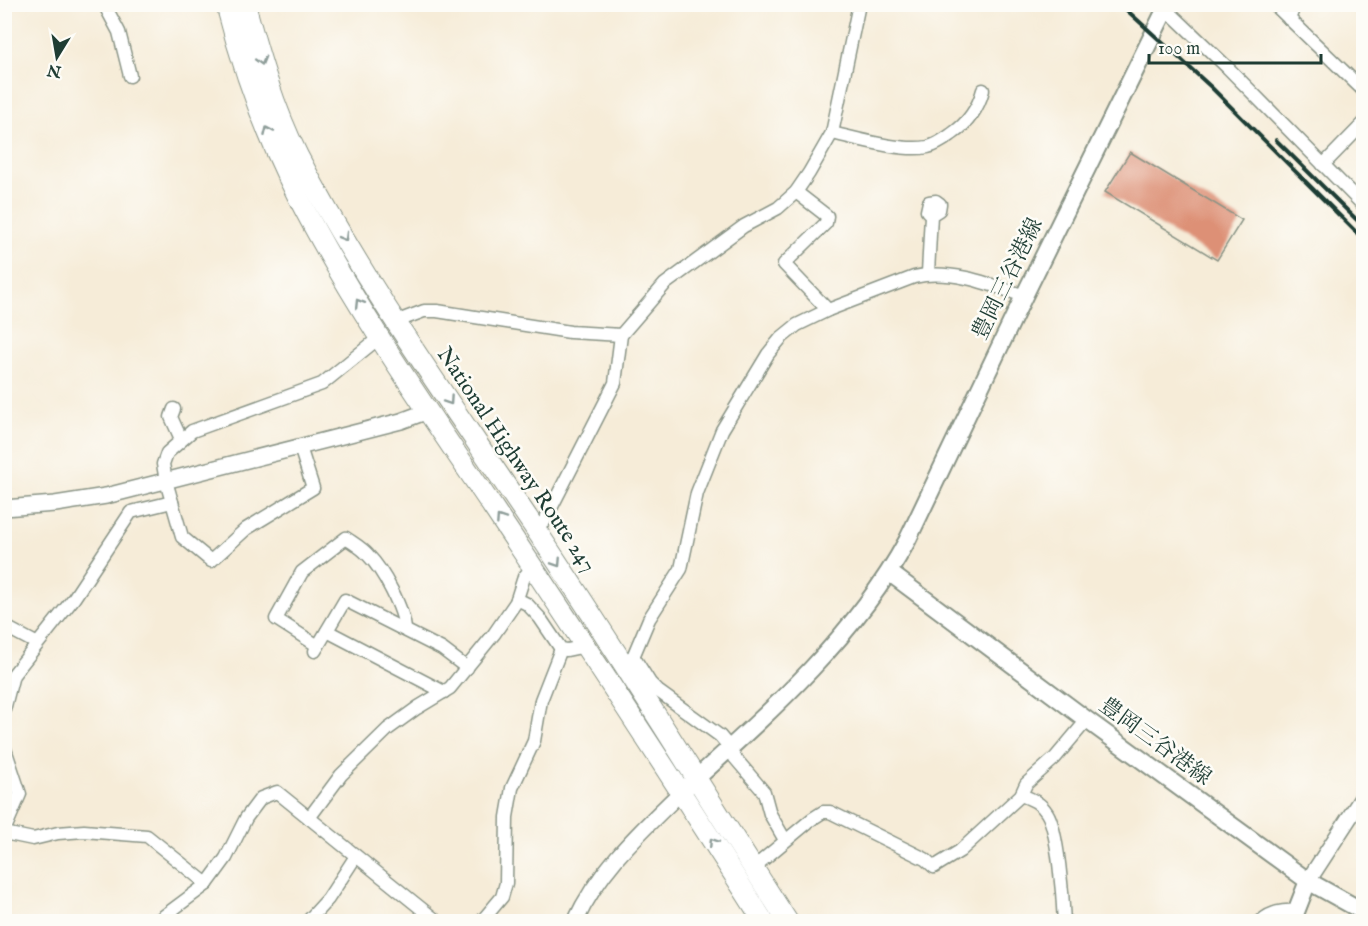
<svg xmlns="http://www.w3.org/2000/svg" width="1368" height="926" viewBox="0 0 1368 926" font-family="'IM FELL English','Noto Serif JP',serif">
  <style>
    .building { fill: #dd9076 }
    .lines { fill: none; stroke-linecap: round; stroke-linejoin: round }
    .minor-casing { stroke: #8a9486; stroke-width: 15 }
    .tertiary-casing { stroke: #8a9486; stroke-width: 18 }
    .secondary-casing { stroke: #8a9486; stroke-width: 20 }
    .trunk-casing { stroke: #8a9486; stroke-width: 22 }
    .minor { stroke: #fff; stroke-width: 12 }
    .tertiary { stroke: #fff; stroke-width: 15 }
    .secondary { stroke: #fff; stroke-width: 16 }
    .trunk { stroke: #fff; stroke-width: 20 }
    .rail { stroke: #1f3d34; stroke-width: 4 }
    .oneway { stroke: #8f9e9a }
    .labels { text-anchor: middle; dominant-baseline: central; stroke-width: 5; stroke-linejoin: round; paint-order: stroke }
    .street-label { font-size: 22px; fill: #1f3d34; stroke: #fdfcf7 }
  </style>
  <rect width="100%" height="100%" fill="#fdfcf7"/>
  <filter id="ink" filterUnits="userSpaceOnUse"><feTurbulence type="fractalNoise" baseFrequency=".0167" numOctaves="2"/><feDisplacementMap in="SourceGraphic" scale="12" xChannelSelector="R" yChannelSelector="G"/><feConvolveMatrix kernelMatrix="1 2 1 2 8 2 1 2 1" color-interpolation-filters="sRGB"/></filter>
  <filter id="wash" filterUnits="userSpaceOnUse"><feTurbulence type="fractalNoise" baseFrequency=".008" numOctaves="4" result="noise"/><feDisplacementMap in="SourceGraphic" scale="24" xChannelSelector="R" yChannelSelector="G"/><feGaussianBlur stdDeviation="1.35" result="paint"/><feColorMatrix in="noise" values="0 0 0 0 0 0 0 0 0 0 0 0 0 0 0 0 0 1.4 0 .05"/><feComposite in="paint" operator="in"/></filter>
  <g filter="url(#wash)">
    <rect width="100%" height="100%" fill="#f6ecd8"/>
    <g id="blocks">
      <!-- building -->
      <path class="building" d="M 1130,152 L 1242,220 L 1217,260 L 1105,192 Z"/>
    </g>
  </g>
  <g filter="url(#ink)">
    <use href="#blocks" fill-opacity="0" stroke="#8a9486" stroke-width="1.5"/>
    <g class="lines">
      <!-- minor casing -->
      <g class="minor-casing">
        <g id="minor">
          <path d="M 104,4 L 119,32 L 130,76"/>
          <path d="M 1161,4 L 1228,68 L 1364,206"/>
          <path d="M 1274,4 L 1364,91"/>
          <path d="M 1289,19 L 1295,4"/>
          <path d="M 832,133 C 858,139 902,152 928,147 C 937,145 945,139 952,134 C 968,123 978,109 983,90"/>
          <path d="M 1323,165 L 1364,123"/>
          <path d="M 796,192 L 827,216 L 826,223 L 784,264 L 828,310"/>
          <path d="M 928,273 L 931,215 L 927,211 L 929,202 L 936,201 L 940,204 L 939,210 L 931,215"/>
          <path d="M 395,322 L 424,311 L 437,311 L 570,332 L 621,335"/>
          <path d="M 174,409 L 171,417 L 181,439"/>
          <path d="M 300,447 L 313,488 L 246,529 L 211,561 L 182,537 L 166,481 L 163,464 L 167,453 L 192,431 L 322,384 L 380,337"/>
          <path d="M 534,526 L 544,522 L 615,383 L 621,335 L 665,284 L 744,226 L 778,208 L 796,192 L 809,173 L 832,133 L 859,4"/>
          <path d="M 517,599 L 527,604 L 540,618 L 561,649 L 567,650 L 586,646"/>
          <path d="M 4,626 L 36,643"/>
          <path d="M 327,631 L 444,692"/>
          <path d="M 318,646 L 276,619 L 302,572 L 346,538 C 353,543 362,548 368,555 C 383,570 404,609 405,630"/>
          <path d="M 315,651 L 345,600 L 442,649 L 467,668"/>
          <path d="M 633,656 L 650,683 L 658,691 L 720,736 L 730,748 L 735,758 L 764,792 L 770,814 L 785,840"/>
          <path d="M 627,671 L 649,619 L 681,569 L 697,493 L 722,430 L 768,354 L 781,338 L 797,325 L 828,310 L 914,277 C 949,268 990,284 1024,296"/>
          <path d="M 4,710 L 13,675 L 74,598 L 131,512 L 172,502"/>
          <path d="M 4,746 L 20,794 L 4,831"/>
          <path d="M 1021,795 C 1032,799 1041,803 1047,813 C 1058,830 1063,899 1064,922"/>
          <path d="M 309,818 L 341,775 L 388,729 L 417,708 L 450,688 L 494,634 L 516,602 L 524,577 L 533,567"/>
          <path d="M 4,833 L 33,839 L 58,833 L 84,831 L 147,836 L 207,884"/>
          <path d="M 753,868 L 812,819 L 823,812 L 830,812 L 925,859 L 934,867 L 960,851 L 1021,795 L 1026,784 L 1055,758 L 1087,720"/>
          <path d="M 156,922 L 207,884 L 226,858 L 246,818 L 261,798 L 277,792 L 438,922"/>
          <path d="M 307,922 L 328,899 L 356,856"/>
          <path d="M 481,922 L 502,897 L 506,883 L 507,817 L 512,788 L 534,741 L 541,700 L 561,649"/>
          <path d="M 1260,922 C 1270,912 1282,910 1295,911"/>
        </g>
      </g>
      <!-- tertiary casing -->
      <g class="tertiary-casing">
        <g id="tertiary">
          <path d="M 4,508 L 55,504 L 106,496 L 401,421 L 428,411"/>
          <path d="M 1308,881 L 1364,795"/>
          <path d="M 575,922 C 599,869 640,832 680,793"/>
        </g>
      </g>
      <!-- secondary casing -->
      <g class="secondary-casing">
        <g id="secondary">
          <path d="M 890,573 L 1087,720 L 1308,881 L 1364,912"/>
          <path d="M 689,785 C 769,713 855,637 907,541 L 1024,296 L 1168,4"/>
          <path d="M 1292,922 L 1308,881"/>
        </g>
      </g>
      <!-- trunk casing -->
      <g class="trunk-casing">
        <g id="trunk">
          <path d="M 226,4 C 243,70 266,135 297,195 C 353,305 425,407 494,509 C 585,645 676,783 764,922"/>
          <path d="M 245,4 C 259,56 274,108 298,156 C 365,286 451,403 532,524 C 620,655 702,789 788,922"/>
        </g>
      </g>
      <!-- minor -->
      <use href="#minor" class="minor"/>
      <!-- tertiary -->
      <use href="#tertiary" class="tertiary"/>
      <!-- secondary -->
      <use href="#secondary" class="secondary"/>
      <!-- trunk -->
      <use href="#trunk" class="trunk"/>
      <!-- rail -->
      <g class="rail">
        <path d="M 1120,4 L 1211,87 L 1364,240"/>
        <path d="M 1276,140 L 1364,227"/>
      </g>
    </g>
    <!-- one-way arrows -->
    <defs><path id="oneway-chevron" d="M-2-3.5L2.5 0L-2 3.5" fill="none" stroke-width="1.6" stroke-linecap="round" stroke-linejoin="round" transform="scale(1.5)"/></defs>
    <g class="oneway">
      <use href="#oneway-chevron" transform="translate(261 61) rotate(74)"/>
      <use href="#oneway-chevron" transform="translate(268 131) rotate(-114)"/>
      <use href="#oneway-chevron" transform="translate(344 237) rotate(60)"/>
      <use href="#oneway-chevron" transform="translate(359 303) rotate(-122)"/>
      <use href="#oneway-chevron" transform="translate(449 401) rotate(56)"/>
      <use href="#oneway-chevron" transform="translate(500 519) rotate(-124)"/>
      <use href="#oneway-chevron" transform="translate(557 563) rotate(57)"/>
      <use href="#oneway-chevron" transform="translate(713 842) rotate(-123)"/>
    </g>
  </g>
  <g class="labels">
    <!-- street labels -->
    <g class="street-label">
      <text transform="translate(1008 279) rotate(-64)">豊岡三谷港線</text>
      <text transform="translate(516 460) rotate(56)">National Highway Route 247</text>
      <text transform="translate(1155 742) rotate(36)">豊岡三谷港線</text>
    </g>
  </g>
  <!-- margin -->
  <rect width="1368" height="926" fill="none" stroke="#fdfcf7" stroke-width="24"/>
  <!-- north arrow -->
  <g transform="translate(57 57) rotate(191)" stroke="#fdfcf7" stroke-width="4.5" paint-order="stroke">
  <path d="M0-4.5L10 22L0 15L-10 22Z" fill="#1f3d34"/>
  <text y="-9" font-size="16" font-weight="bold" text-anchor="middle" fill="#1f3d34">N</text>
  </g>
  <!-- scale -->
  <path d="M1149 54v9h172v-9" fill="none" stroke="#1f3d34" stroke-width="3"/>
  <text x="1158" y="54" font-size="18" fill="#1f3d34" stroke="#fdfcf7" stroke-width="4.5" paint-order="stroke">100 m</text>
</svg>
